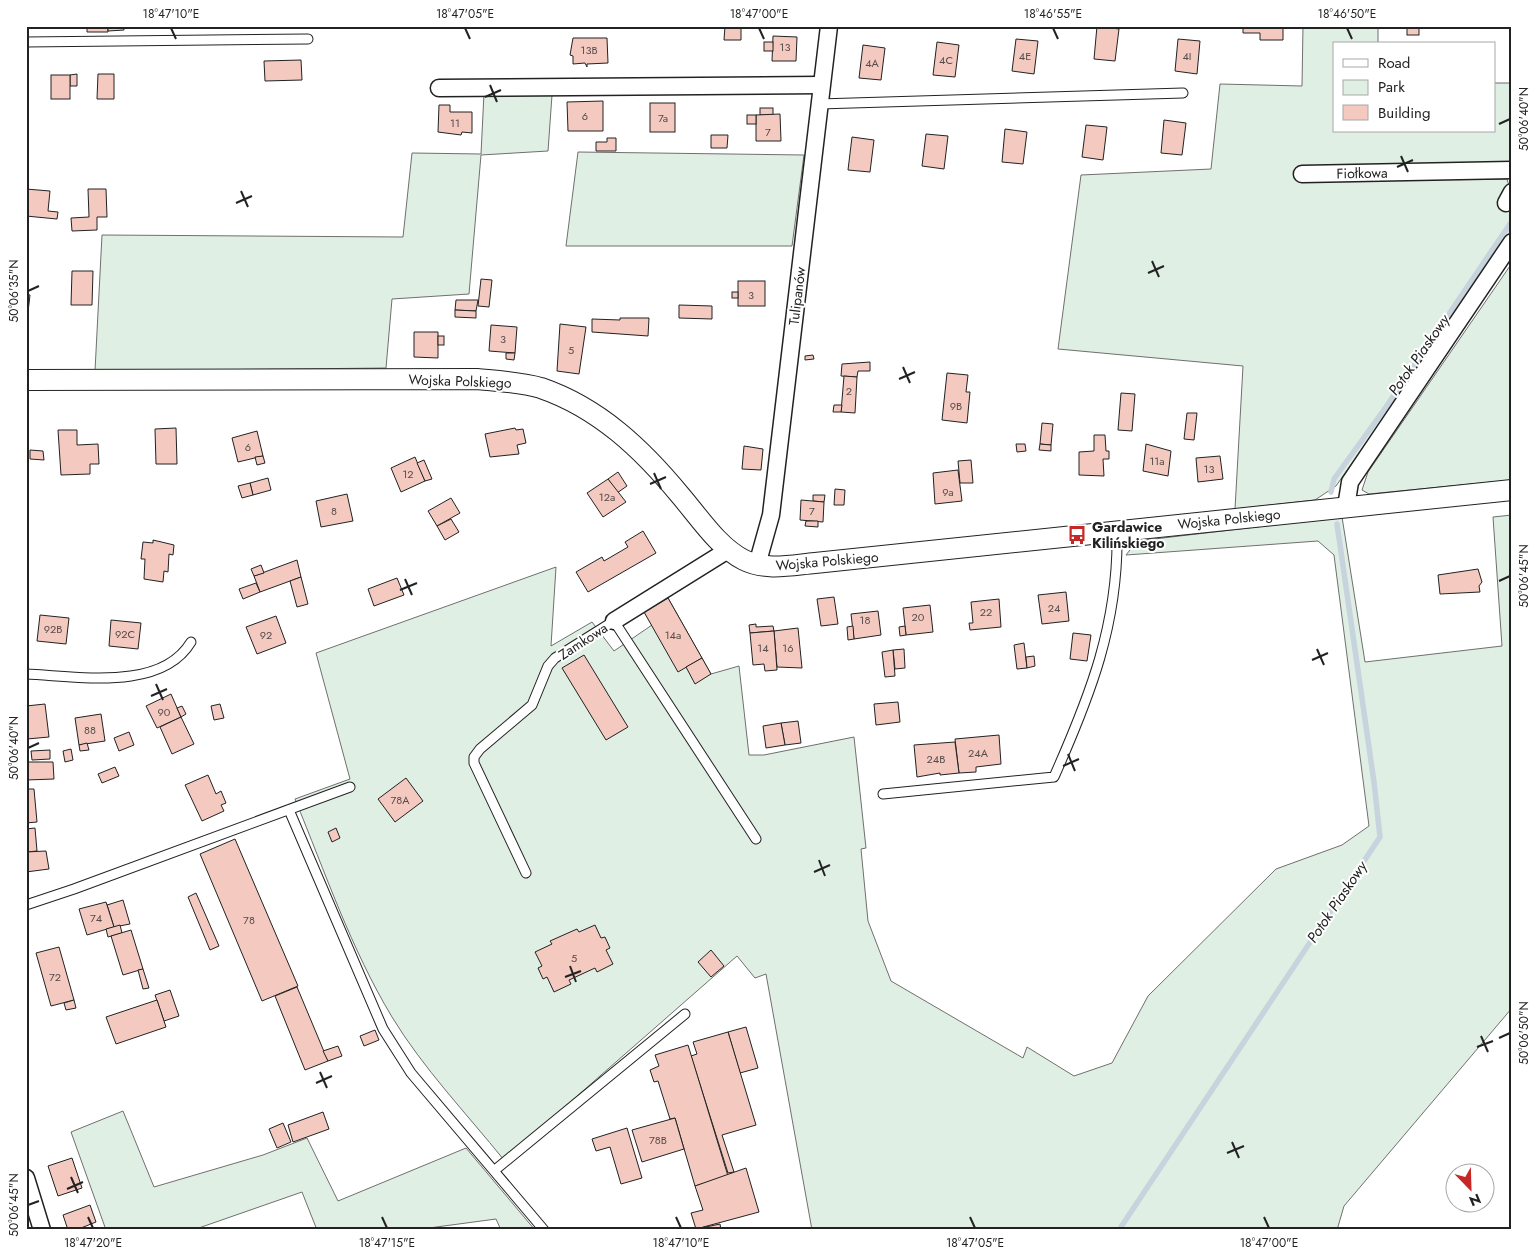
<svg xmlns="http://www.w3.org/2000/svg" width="1538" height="1256" viewBox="0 0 1538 1256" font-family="Jost,sans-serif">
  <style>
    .green { fill: #e0efe3; stroke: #6f6f6f }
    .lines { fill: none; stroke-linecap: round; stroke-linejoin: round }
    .stream { stroke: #c7d3dd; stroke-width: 5.5 }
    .building { fill: #f3c9c0; stroke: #222 }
    .service-casing { stroke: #222; stroke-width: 11 }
    .minor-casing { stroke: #222; stroke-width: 19 }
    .tertiary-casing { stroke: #222; stroke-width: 22 }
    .service { stroke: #fff; stroke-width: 9 }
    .minor { stroke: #fff; stroke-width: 16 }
    .tertiary { stroke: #fff; stroke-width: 20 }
    .ticks { fill: none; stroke: #222; stroke-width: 2 }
    .labels { text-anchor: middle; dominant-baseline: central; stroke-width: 4; stroke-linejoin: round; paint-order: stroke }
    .number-label { font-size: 11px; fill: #564c4a }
    .street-label { font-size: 14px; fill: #222; stroke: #fff }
    .poi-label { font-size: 14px; font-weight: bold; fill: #222; stroke: #fff; text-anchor: start }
    .water-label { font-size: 15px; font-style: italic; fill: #222; stroke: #fff }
    .neatline { fill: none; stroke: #222; stroke-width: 2 }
    .ticks-label { font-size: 12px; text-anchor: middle; fill: #222 }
  </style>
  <rect width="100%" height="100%" fill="#fff"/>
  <!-- green -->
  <g class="green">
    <path d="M 1303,26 L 1378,26 L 1378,44 L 1334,44 L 1334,131 L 1494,131 L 1494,83 L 1512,83 L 1512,164 L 1297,168 L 1297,181 L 1507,179 L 1509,186 L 1498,204 L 1512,211 L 1512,229 L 1474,288 L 1336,486 L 1315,500 L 1235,509 L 1243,366 L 1058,349 L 1081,175 L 1211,169 L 1220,84 L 1302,86 Z"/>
    <path d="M 484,93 L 552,95 L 548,151 L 481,155 L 469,294 L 392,299 L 386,368 L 95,371 L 102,235 L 403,237 L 412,153 L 481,154 Z"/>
    <path d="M 578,152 L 804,155 L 792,246 L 566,246 Z"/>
    <path d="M 1512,263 L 1512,480 L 1369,494 L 1362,490 L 1368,472 Z"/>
    <path d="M 1512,515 L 1512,1008 L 1344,1206 L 1337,1230 L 812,1230 L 766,974 L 755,978 L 737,956 L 504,1160 C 466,1113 423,1068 392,1017 C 351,949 325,872 295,799 L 350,779 L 316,653 L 556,567 L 551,646 L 592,622 L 614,651 L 652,625 L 644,611 L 668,598 L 711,674 L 739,666 L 749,755 L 764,755 L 854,737 L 866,848 L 861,849 L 868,921 L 891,981 L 1023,1058 L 1027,1047 L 1074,1076 L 1112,1063 L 1148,996 L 1276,869 L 1342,845 L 1369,826 L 1334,555 L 1318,541 L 1126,555 L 1137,541 L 1342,517 L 1365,662 L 1502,646 L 1493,517 Z"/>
    <path d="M 123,1111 L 154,1187 L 263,1155 L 307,1138 L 338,1201 L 466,1148 L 535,1230 L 501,1230 L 496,1219 L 414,1230 L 317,1230 L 302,1192 L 193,1230 L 106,1230 L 71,1132 Z"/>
  </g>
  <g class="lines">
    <!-- stream -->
    <g class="stream">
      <path d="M 1331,492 L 1334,479 L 1386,407 L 1512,221"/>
      <path d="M 1119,1230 L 1380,837 L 1374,782 L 1337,524"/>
    </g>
  </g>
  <!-- building -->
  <g class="building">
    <path d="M 87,26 L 104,26 L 108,27 L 108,32 L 87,32 Z"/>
    <path d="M 108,26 L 124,26 L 124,30 L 108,31 Z"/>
    <path d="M 725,26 L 741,26 L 741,40 L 724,40 Z"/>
    <path d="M 1097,26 L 1119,29 L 1115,61 L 1094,59 Z"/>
    <path d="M 1243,26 L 1283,26 L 1283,40 L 1260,40 L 1260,33 L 1243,33 Z"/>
    <rect x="1407" y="26" width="12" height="9"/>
    <path d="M 773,36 L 797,37 L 796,61 L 772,61 Z"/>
    <path d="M 573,38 L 607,38 L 608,63 L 587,64 L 587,67 L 585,63 L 573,64 L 573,56 L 570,55 Z"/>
    <path d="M 1016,39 L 1038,41 L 1034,74 L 1012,71 Z"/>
    <path d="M 1178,39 L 1200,41 L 1197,74 L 1175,71 Z"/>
    <rect x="764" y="42" width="9" height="9"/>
    <path d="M 937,42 L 959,45 L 955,77 L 933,75 Z"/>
    <path d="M 863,45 L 885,48 L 881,80 L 859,78 Z"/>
    <path d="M 301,60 L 302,80 L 265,81 L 264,61 Z"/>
    <path d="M 77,74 L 77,86 L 70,86 L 70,75 Z"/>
    <path d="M 98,74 L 114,74 L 114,99 L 97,99 Z"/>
    <rect x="51" y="75" width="19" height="24"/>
    <path d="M 603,101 L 603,131 L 568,131 L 567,102 Z"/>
    <rect x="650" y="103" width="25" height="29"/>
    <path d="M 439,105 L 450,105 L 450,112 L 472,112 L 472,133 L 462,132 L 461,135 L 438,132 Z"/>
    <rect x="760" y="108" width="13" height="7"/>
    <path d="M 780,114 L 781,141 L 756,141 L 756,115 Z"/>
    <rect x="747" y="115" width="9" height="9"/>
    <path d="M 1164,120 L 1186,123 L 1182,155 L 1161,153 Z"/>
    <path d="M 1086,125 L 1107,127 L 1103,160 L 1082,157 Z"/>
    <path d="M 1005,129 L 1027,132 L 1023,164 L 1002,162 Z"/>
    <path d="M 926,134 L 948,136 L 944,169 L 922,166 Z"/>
    <path d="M 711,135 L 728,135 L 727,148 L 711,148 Z"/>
    <path d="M 852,137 L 874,140 L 870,172 L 848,170 Z"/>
    <path d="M 607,138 L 616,138 L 616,151 L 596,151 L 596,142 L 607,142 Z"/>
    <path d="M 26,189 L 50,191 L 48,211 L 58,212 L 57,219 L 26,216 Z"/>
    <path d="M 88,189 L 106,189 L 107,217 L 97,217 L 97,230 L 72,231 L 71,218 L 89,217 Z"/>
    <path d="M 72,271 L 93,271 L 92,305 L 71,305 Z"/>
    <path d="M 481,279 L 492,280 L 489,307 L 478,306 Z"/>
    <rect x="738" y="281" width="27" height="25"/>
    <rect x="732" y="292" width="6" height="6"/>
    <path d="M 26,294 L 30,295 L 26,329 Z"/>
    <path d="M 456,300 L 478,300 L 476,311 L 455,310 Z"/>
    <path d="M 679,305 L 712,306 L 712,319 L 679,318 Z"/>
    <path d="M 455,310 L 476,311 L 476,318 L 455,317 Z"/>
    <path d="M 620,318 L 649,318 L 648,336 L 592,332 L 592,319 L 620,320 Z"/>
    <path d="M 560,324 L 586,327 L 579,374 L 557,371 Z"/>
    <path d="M 491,325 L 517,327 L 515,353 L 489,351 Z"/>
    <path d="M 414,332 L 438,332 L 438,358 L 414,357 Z"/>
    <rect x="438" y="336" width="6" height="9"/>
    <path d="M 506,353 L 515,353 L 514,360 L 506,359 Z"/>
    <path d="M 813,355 L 814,359 L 805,360 L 805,356 Z"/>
    <path d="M 870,362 L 870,371 L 858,371 L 857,377 L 841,376 L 842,364 Z"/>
    <path d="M 947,373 L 968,375 L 966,392 L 970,392 L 967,423 L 942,420 Z"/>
    <path d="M 844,376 L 857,377 L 855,413 L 841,412 Z"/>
    <path d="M 1121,393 L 1135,394 L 1132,431 L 1118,430 Z"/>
    <path d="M 834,405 L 842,405 L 841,412 L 833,412 Z"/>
    <path d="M 1187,413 L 1197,413 L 1194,440 L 1184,439 Z"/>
    <path d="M 1042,423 L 1053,424 L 1051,445 L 1040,444 Z"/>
    <path d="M 176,428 L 177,464 L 156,464 L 155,429 Z"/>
    <path d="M 515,428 L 516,430 L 523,429 L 526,443 L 517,445 L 519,454 L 490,457 L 485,434 Z"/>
    <path d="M 58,430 L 77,430 L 77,445 L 98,444 L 99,464 L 90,464 L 90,474 L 61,475 Z"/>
    <path d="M 257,431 L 263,456 L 238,462 L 232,438 Z"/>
    <path d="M 1094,435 L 1105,435 L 1106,451 L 1109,451 L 1109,459 L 1103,459 L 1104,476 L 1079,475 L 1079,452 L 1094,451 Z"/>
    <path d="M 1016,444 L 1025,444 L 1026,451 L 1017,452 Z"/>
    <path d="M 1040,444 L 1051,445 L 1051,451 L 1039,450 Z"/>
    <path d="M 1146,444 L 1171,451 L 1168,476 L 1143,471 Z"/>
    <path d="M 744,446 L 763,449 L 761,470 L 742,469 Z"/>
    <path d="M 30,450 L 43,451 L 44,460 L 30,459 Z"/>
    <path d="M 263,456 L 265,463 L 257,465 L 255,457 Z"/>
    <path d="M 1220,456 L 1223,479 L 1198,482 L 1196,458 Z"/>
    <path d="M 415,457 L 425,481 L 401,492 L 391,468 Z"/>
    <path d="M 424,460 L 432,479 L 425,481 L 417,463 Z"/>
    <path d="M 971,460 L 973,483 L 960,483 L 958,461 Z"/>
    <path d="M 958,470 L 962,501 L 935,504 L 933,473 Z"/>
    <path d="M 618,472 L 627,486 L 617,493 L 608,479 Z"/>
    <path d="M 268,478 L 271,490 L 253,495 L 250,483 Z"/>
    <path d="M 608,479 L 626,502 L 603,517 L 587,493 Z"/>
    <path d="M 250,483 L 253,495 L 242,498 L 238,486 Z"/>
    <path d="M 835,489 L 845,490 L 844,505 L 834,505 Z"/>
    <path d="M 347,494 L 353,521 L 321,527 L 316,501 Z"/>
    <path d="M 813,495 L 825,495 L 824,502 L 813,501 Z"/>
    <path d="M 451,498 L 460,513 L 437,526 L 428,511 Z"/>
    <path d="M 801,500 L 824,502 L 823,522 L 800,520 Z"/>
    <path d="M 451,519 L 459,532 L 445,540 L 437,526 Z"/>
    <path d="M 806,521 L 818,521 L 818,527 L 805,526 Z"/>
    <path d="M 643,531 L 656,553 L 588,592 L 576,572 L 602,557 L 604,561 L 628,547 L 625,542 Z"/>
    <path d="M 153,540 L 174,545 L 173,555 L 169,554 L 168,572 L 164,571 L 163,582 L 144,579 L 145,559 L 141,559 L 143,542 L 153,543 Z"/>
    <path d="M 297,560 L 301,577 L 260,592 L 254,576 Z"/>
    <path d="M 261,565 L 264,573 L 254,576 L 251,569 Z"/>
    <path d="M 1478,569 L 1482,582 L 1479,586 L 1480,592 L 1440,594 L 1438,575 Z"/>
    <path d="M 301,577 L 308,604 L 297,607 L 290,581 Z"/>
    <path d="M 397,578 L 404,595 L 374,606 L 368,589 Z"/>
    <path d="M 256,583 L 260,592 L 243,599 L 239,589 Z"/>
    <path d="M 1066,592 L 1069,621 L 1042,624 L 1038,595 Z"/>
    <path d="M 834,597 L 838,624 L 821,626 L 817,599 Z"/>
    <path d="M 668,598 L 702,658 L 678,672 L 644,612 Z"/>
    <path d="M 999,599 L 1001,627 L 970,630 L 969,623 L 973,623 L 971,602 Z"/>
    <path d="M 930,605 L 933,632 L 906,635 L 903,608 Z"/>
    <path d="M 878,611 L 881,635 L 854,639 L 851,614 Z"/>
    <path d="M 40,615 L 69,618 L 66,644 L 37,641 Z"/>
    <path d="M 276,616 L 286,643 L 257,654 L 246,627 Z"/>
    <path d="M 111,620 L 141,623 L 138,649 L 109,646 Z"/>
    <path d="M 756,624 L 756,627 L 773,626 L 774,631 L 750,633 L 749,625 Z"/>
    <path d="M 853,626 L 854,639 L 848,640 L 847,627 Z"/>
    <path d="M 905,626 L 906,635 L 900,636 L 899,627 Z"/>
    <path d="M 798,628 L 802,668 L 777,667 L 774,631 Z"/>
    <path d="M 774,631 L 777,670 L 765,671 L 764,664 L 753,665 L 750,633 Z"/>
    <path d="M 1073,633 L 1091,635 L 1087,661 L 1070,659 Z"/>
    <path d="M 1024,643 L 1027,668 L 1017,669 L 1014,645 Z"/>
    <path d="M 904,649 L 905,668 L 895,669 L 893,650 Z"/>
    <path d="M 893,650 L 895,676 L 885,677 L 882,652 Z"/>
    <path d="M 584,655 L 628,727 L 606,740 L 562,668 Z"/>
    <path d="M 1034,656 L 1035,666 L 1027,668 L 1026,657 Z"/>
    <path d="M 702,658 L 711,674 L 695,684 L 686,667 Z"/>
    <path d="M 171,694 L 181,717 L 157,728 L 146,706 Z"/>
    <path d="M 898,702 L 900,722 L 876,725 L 874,704 Z"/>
    <path d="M 45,704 L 49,737 L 27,739 L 26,706 Z"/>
    <path d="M 220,704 L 224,718 L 214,720 L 211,706 Z"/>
    <path d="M 182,706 L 186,714 L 181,717 L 177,708 Z"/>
    <path d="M 101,714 L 105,741 L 79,745 L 75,718 Z"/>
    <path d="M 181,717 L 194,744 L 172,754 L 160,727 Z"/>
    <path d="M 798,721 L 801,743 L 785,745 L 781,723 Z"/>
    <path d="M 781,723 L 785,745 L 766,748 L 763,726 Z"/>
    <path d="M 129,732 L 134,745 L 119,751 L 114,738 Z"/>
    <path d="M 999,735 L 1001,764 L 976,767 L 976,772 L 959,773 L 955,739 Z"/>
    <path d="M 955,742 L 959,773 L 940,775 L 940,773 L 917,777 L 914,745 Z"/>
    <path d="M 87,743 L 89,750 L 80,751 L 79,745 Z"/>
    <path d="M 71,749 L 73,760 L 65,762 L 63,751 Z"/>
    <path d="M 50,750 L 50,759 L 32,760 L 31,751 Z"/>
    <path d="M 26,762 L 53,762 L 54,779 L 26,780 Z"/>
    <path d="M 115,767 L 119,776 L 102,783 L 98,774 Z"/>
    <path d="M 208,775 L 216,794 L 221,791 L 226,803 L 221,805 L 224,811 L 202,821 L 185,785 Z"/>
    <path d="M 406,778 L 423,801 L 395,822 L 378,799 Z"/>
    <path d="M 26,789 L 34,789 L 37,822 L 26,823 Z"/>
    <path d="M 35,828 L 37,851 L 26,852 L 26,829 Z"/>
    <path d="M 336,828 L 340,838 L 332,842 L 328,832 Z"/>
    <path d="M 235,839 L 298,986 L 262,1001 L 200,854 Z"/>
    <path d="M 46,851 L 49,869 L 26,872 L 26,852 Z"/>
    <path d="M 196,893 L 219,946 L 210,950 L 188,897 Z"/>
    <path d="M 123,900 L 130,924 L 114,927 L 107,905 Z"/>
    <path d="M 106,902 L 114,927 L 87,935 L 79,909 Z"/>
    <path d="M 120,925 L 122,933 L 108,937 L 106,929 Z"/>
    <path d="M 595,925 L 601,938 L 605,937 L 610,948 L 606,950 L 613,964 L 597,972 L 595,968 L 569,980 L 571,984 L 554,992 L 547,977 L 543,979 L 538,968 L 542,966 L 535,952 L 552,944 L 550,941 L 577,929 L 579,932 Z"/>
    <path d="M 131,930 L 143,969 L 123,975 L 111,936 Z"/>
    <path d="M 59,947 L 74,1000 L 51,1006 L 36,953 Z"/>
    <path d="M 711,950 L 724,966 L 711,977 L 698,962 Z"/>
    <path d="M 143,969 L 149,988 L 143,989 L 138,970 Z"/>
    <path d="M 297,987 L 328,1061 L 305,1070 L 275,996 Z"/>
    <path d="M 170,990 L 179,1016 L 164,1021 L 155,995 Z"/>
    <path d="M 74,1000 L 76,1008 L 66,1010 L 64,1003 Z"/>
    <path d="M 157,1000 L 166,1027 L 116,1044 L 106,1017 Z"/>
    <path d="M 746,1027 L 758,1068 L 740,1073 L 728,1032 Z"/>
    <path d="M 375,1030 L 379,1040 L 364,1046 L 360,1036 Z"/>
    <path d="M 728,1032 L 756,1125 L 722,1135 L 734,1172 L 728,1173 L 691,1056 L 697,1054 L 693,1042 Z"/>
    <path d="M 688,1045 L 728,1176 L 695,1186 L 675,1118 L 670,1119 L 658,1081 L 654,1082 L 650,1070 L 659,1066 L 655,1055 Z"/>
    <path d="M 338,1046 L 342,1056 L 328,1061 L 323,1051 Z"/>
    <path d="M 323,1112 L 329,1129 L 293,1142 L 288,1125 Z"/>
    <path d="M 675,1118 L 684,1149 L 642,1162 L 632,1130 Z"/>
    <path d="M 283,1123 L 291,1142 L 277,1148 L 269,1129 Z"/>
    <path d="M 627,1128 L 642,1178 L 621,1184 L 610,1147 L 596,1151 L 592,1139 Z"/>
    <path d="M 72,1158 L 82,1188 L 58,1196 L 48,1166 Z"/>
    <path d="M 746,1168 L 759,1212 L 696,1229 L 691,1213 L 703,1210 L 695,1186 Z"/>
    <path d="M 90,1205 L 96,1222 L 76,1230 L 68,1230 L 63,1215 Z"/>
    <path d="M 720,1224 L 721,1230 L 694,1230 L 696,1229 Z"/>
  </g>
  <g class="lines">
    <!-- service casing -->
    <g class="service-casing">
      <g id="service">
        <path d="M 26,42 L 308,39"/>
        <path d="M 819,104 L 1183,93"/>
        <path d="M 26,674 C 77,676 161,692 191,642"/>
        <path d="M 883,794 L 1054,777 C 1090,696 1119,623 1117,531"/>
        <path d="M 289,810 L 383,1029 L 411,1073 L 544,1230"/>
        <path d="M 526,873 L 474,763 L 474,757 L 480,749 L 532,705 L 548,666 L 555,658 L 614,621 L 756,839"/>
        <path d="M 26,905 L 74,889 L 350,787"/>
        <path d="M 495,1170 L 685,1014"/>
      </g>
    </g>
    <!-- minor casing -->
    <g class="minor-casing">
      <g id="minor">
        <path d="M 439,88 L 821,85"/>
        <path d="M 1302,174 L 1512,170"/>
        <path d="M 1506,203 L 1512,192"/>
        <path d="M 1346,507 L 1350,482 L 1512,242"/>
        <path d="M 757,565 L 771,515 L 829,26"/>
        <path d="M 614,621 L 728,550"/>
        <path d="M 26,1178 L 42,1230"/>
      </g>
    </g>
    <!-- tertiary casing -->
    <g class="tertiary-casing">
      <path id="tertiary" d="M 26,380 L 477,379 C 498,381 520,382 541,388 C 599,408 642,449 680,495 C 699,517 718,547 744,560 C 766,571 792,565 815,563 L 1512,490"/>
    </g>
    <!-- service -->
    <use href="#service" class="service"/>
    <!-- minor -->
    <use href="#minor" class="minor"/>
    <!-- tertiary -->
    <use href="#tertiary" class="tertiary"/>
  </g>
  <!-- ticks -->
  <path class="ticks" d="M 171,28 L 176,39M 465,28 L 470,39M 759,28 L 764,39M 1053,28 L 1058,39M 1347,28 L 1352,39M 490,85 L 497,102M 485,97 L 501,90M 1499,124 L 1510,119M 1401,156 L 1408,172M 1397,167 L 1413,160M 241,191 L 248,207M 236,203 L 252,196M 1152,261 L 1159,277M 1148,273 L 1164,266M 28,291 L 39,286M 903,367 L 910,383M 899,379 L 915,372M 654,473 L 661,489M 650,484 L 666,477M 405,579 L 412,595M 1499,581 L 1510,576M 400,590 L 417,583M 1317,649 L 1324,665M 1312,660 L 1328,653M 156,684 L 163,700M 151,696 L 167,689M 28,748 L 39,743M 1068,754 L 1075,771M 1063,766 L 1079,759M 819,860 L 825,876M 814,872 L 830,865M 570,966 L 576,982M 565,977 L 581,971M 1481,1036 L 1488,1052M 1499,1038 L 1510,1033M 1477,1047 L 1493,1041M 320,1072 L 327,1088M 316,1083 L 332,1076M 1232,1142 L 1239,1158M 1227,1153 L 1244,1146M 71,1177 L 78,1193M 67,1189 L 83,1182M 28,1205 L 39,1201M 88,1217 L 93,1228M 382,1217 L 387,1228M 676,1217 L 681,1228M 970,1217 L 975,1228M 1264,1217 L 1269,1228"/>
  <!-- icons -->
  <defs>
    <g id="bus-bare" transform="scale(1.5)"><path d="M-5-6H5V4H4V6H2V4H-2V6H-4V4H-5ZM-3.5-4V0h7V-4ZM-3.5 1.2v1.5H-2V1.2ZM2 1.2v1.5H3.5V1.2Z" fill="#c62828" stroke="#fff" stroke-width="2.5" paint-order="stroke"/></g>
  </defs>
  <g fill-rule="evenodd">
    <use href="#bus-bare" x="1077" y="535"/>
  </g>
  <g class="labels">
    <!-- number labels -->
    <g class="number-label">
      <text x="785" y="47">13</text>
      <text x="589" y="50">13B</text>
      <text x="1025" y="56">4E</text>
      <text x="1187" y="56">4I</text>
      <text x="946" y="60">4C</text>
      <text x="872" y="63">4A</text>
      <text x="585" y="116">6</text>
      <text x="663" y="118">7a</text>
      <text x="455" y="123">11</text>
      <text x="768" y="132">7</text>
      <text x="751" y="295">3</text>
      <text x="503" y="339">3</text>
      <text x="571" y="350">5</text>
      <text x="849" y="391">2</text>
      <text x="956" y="406">9B</text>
      <text x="248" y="447">6</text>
      <text x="1157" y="461">11a</text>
      <text x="1209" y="469">13</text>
      <text x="408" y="474">12</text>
      <text x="948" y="492">9a</text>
      <text x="607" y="497">12a</text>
      <text x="334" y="511">8</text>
      <text x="812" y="511">7</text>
      <text x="1054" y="608">24</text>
      <text x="986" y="612">22</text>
      <text x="918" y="617">20</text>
      <text x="865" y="620">18</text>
      <text x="53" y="629">92B</text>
      <text x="125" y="634">92C</text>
      <text x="266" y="635">92</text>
      <text x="673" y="635">14a</text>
      <text x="763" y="648">14</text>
      <text x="788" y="648">16</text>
      <text x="164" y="712">90</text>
      <text x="90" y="730">88</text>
      <text x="978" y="753">24A</text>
      <text x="936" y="759">24B</text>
      <text x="400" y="800">78A</text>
      <text x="96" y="918">74</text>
      <text x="249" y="920">78</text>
      <text x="574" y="958">5</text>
      <text x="55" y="977">72</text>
      <text x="658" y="1140">78B</text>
    </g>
    <!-- street labels -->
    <g class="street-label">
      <text transform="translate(1362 173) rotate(-1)">Fiołkowa</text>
      <text transform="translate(797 296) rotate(-83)">Tulipanów</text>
      <text transform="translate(460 381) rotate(2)">Wojska Polskiego</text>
      <text transform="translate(1229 519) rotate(-6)">Wojska Polskiego</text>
      <text transform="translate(827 561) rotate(-5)">Wojska Polskiego</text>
      <text transform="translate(583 641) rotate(-33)">Zamkowa</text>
    </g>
    <!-- poi labels -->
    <g class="poi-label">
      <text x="1092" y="527">Gardawice<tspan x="1092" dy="16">Kilińskiego</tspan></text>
    </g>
    <!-- water labels -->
    <g class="water-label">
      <text transform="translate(1419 355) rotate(-55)">Potok Piaskowy</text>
      <text transform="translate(1337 902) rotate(-56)">Potok Piaskowy</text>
    </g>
  </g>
  <!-- border -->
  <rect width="1538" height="1256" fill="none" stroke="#ffffff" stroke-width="55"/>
  <!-- legend -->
  <rect x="1333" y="42" width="162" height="90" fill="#ffffff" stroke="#a7a7a7"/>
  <rect x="1343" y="59" width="25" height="8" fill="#ffffff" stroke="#a7a7a7"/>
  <text x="1378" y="68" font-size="15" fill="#222222">Road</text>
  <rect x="1343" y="80" width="25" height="15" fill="#e0efe3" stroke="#a7a7a7"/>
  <text x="1378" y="92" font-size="15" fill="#222222">Park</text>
  <rect x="1343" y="105" width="25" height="15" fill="#f3c9c0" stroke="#a7a7a7"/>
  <text x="1378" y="118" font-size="15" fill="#222222">Building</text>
  <!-- north arrow -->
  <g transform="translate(1470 1188) rotate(157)"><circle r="24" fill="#ffffff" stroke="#a7a7a7"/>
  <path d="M0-4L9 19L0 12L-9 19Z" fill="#c62828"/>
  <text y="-8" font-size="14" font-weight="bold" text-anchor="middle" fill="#222222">N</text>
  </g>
  <rect x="28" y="28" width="1482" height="1200" class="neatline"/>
  <g class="ticks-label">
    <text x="171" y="18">18°47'10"E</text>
    <text x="465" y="18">18°47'05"E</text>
    <text x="759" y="18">18°47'00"E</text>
    <text x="1053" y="18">18°46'55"E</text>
    <text x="1347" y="18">18°46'50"E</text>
    <text transform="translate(1524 119) rotate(-90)" y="4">50°06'40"N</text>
    <text transform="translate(14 291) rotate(-90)" y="4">50°06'35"N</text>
    <text transform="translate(1524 576) rotate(-90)" y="4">50°06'45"N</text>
    <text transform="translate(14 748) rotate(-90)" y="4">50°06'40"N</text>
    <text transform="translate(1524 1033) rotate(-90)" y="4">50°06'50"N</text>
    <text transform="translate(14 1205) rotate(-90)" y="4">50°06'45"N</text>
    <text x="93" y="1247">18°47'20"E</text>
    <text x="387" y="1247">18°47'15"E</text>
    <text x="681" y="1247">18°47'10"E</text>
    <text x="975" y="1247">18°47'05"E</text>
    <text x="1269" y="1247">18°47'00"E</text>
  </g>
</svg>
